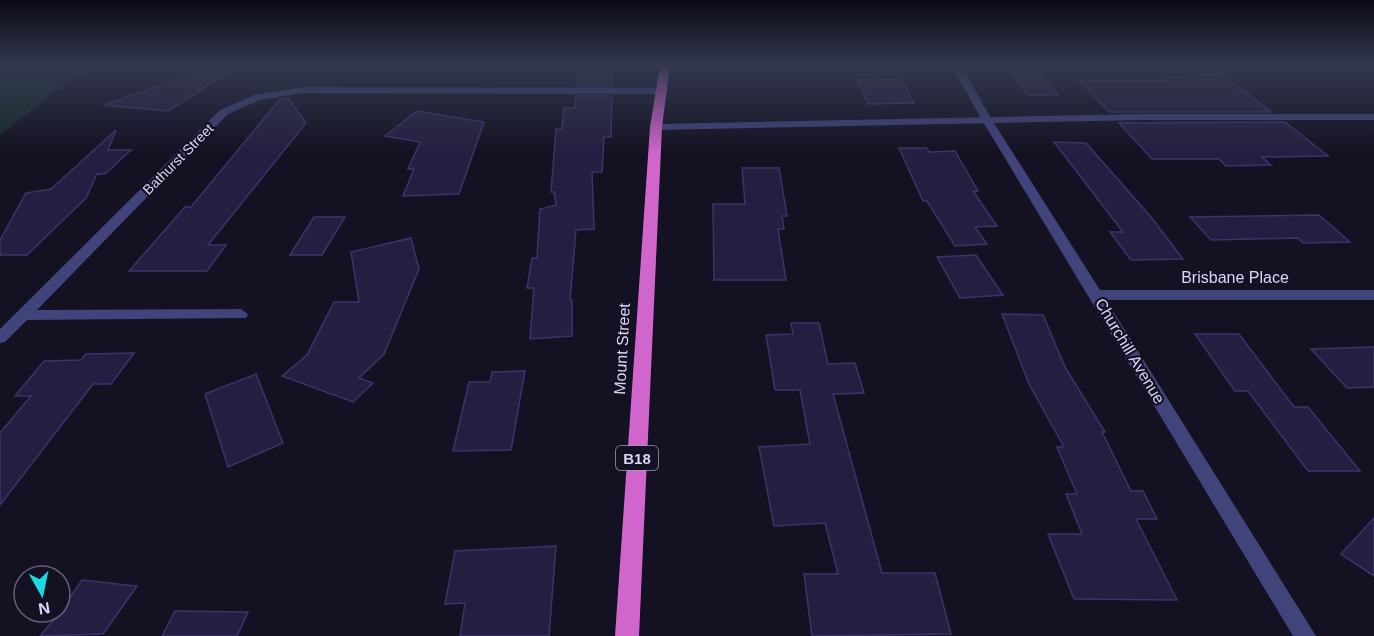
<svg xmlns="http://www.w3.org/2000/svg" width="1374" height="636" viewBox="0 0 1374 636" font-family="Helvetica,sans-serif">
  <style>
    .green { fill: #152b29 }
    .building { fill: #241f41; stroke: #3b346a; stroke-width: 1.5 }
    .lines { fill: none; stroke-linecap: round; stroke-linejoin: round }
    .minor { fill: #41437b; fill-rule: evenodd }
    .tertiary { fill: #41437b; fill-rule: evenodd }
    .trunk { fill: #d066cc; fill-rule: evenodd }
    .labels { text-anchor: middle; dominant-baseline: central; stroke-width: 4.5; stroke-linejoin: round; paint-order: stroke }
    .far-street-label { font-size: 14px; fill: #d9d7fa; stroke: #131122 }
    .shield { fill: #131122; stroke: #9e9cb9; stroke-width: 1.5 }
    .shield-label { font-size: 15px; font-weight: bold; fill: #d9d7fa }
    .street-label { font-size: 16px; fill: #d9d7fa; stroke: #131122 }
  </style>
  <rect width="100%" height="100%" fill="#131122"/>
  <!-- green -->
  <path class="green" d="M 0,65 L 104,65 L 68,82 L 0,135 Z"/>
  <!-- building -->
  <g class="building">
    <path d="M 221,65 L 229,65 L 232,70 L 168,111 L 103,105 Z"/>
    <path d="M 577,65 L 612,65 L 612,86 L 576,86 Z"/>
    <path d="M 1005,65 L 1033,65 L 1058,95 L 1028,95 Z"/>
    <path d="M 1222,74 L 1271,112 L 1109,112 L 1080,81 L 1166,81 L 1163,78 Z"/>
    <path d="M 901,79 L 914,103 L 868,104 L 857,80 Z"/>
    <path d="M 576,96 L 612,96 L 611,137 L 604,137 L 602,172 L 592,172 L 594,229 L 576,230 L 570,300 L 572,300 L 572,336 L 530,339 L 534,288 L 527,288 L 532,258 L 537,258 L 540,209 L 556,205 L 554,192 L 551,192 L 556,129 L 562,129 L 564,108 L 575,108 Z"/>
    <path d="M 288,98 L 306,123 L 208,245 L 226,245 L 207,271 L 129,271 L 185,207 L 191,207 L 280,99 Z"/>
    <path d="M 417,111 L 484,122 L 459,194 L 403,196 L 414,169 L 408,169 L 420,142 L 385,136 Z"/>
    <path d="M 1285,122 L 1328,156 L 1262,157 L 1271,165 L 1226,166 L 1219,159 L 1152,159 L 1119,123 Z"/>
    <path d="M 116,130 L 108,150 L 131,150 L 105,174 L 97,174 L 86,198 L 27,255 L 0,255 L 0,240 L 26,193 L 51,189 Z"/>
    <path d="M 1054,142 L 1086,143 L 1151,217 L 1183,259 L 1131,260 L 1110,232 L 1123,232 Z"/>
    <path d="M 899,148 L 927,148 L 929,152 L 955,151 L 978,191 L 973,191 L 997,226 L 975,227 L 987,244 L 955,246 L 927,201 L 923,201 Z"/>
    <path d="M 742,168 L 779,168 L 787,216 L 782,216 L 784,229 L 778,229 L 786,280 L 714,280 L 713,204 L 745,204 Z"/>
    <path d="M 1319,215 L 1350,242 L 1303,243 L 1298,238 L 1211,240 L 1190,217 Z"/>
    <path d="M 314,217 L 345,217 L 322,255 L 290,255 Z"/>
    <path d="M 411,238 L 419,269 L 384,354 L 359,378 L 373,383 L 353,402 L 282,376 L 307,355 L 334,302 L 359,302 L 351,252 Z"/>
    <path d="M 976,255 L 1003,295 L 960,298 L 937,257 Z"/>
    <path d="M 1002,314 L 1043,315 L 1065,367 L 1105,432 L 1102,432 L 1131,491 L 1143,491 L 1157,519 L 1136,519 L 1177,600 L 1074,599 L 1048,534 L 1082,534 L 1066,494 L 1077,494 L 1057,447 L 1064,447 L 1029,384 Z"/>
    <path d="M 791,323 L 819,323 L 828,364 L 855,363 L 864,393 L 833,394 L 882,573 L 935,573 L 951,634 L 812,636 L 804,574 L 838,574 L 825,523 L 774,526 L 759,447 L 810,444 L 800,390 L 775,390 L 766,335 L 793,334 Z"/>
    <path d="M 1195,334 L 1239,334 L 1294,407 L 1308,407 L 1360,471 L 1308,471 L 1248,391 L 1235,391 Z"/>
    <path d="M 1374,347 L 1374,387 L 1347,388 L 1311,349 Z"/>
    <path d="M 134,353 L 111,384 L 93,384 L 0,505 L 0,433 L 31,396 L 15,396 L 44,361 L 81,360 L 86,354 Z"/>
    <path d="M 525,371 L 511,450 L 453,451 L 469,382 L 490,382 L 492,372 Z"/>
    <path d="M 256,374 L 283,443 L 228,467 L 205,394 Z"/>
    <path d="M 1374,518 L 1374,576 L 1341,554 Z"/>
    <path d="M 556,546 L 549,636 L 460,636 L 465,603 L 445,604 L 455,551 Z"/>
    <path d="M 82,580 L 137,586 L 103,634 L 40,636 L 60,612 Z"/>
    <path d="M 175,611 L 248,612 L 237,636 L 162,636 Z"/>
  </g>
  <g class="lines">
    <!-- minor -->
    <g class="minor">
      <path d="M 951,65 L 961,65 L 992,120 L 1100,290 L 1374,290 L 1374,300 L 1106,300 L 1316,636 L 1293,636 L 982,120 Z"/>
      <path d="M 303,87 L 663,88 L 668,91 L 663,94 L 303,93 L 260,100 L 228,114 L 37,310 L 241,309 L 248,314 L 246,318 L 27,320 L 5,342 L 0,343 L 0,329 L 220,110 L 254,95 Z"/>
    </g>
    <!-- tertiary -->
    <path class="tertiary" d="M 1142,114 L 1374,114 L 1374,120 L 1142,120 L 656,130 L 651,127 L 656,124 Z"/>
    <!-- trunk -->
    <path class="trunk" d="M 660,65 L 670,65 L 662,127 L 639,636 L 615,636 L 650,127 Z"/>
  </g>
  <!-- sky -->
  <linearGradient id="sky" x2="0" y2="1"><stop stop-color="#0a0913"/><stop offset="0.42" stop-color="#33384f"/><stop offset="1" stop-color="#33384f" stop-opacity="0"/></linearGradient>
  <rect width="1374" height="154" fill="url(#sky)"/>
  <g class="labels">
    <!-- far-street labels -->
    <g class="far-street-label">
      <text transform="translate(178 159) rotate(-45)">Bathurst Street</text>
    </g>
    <!-- shield labels -->
    <rect class="shield" x="616" y="446" width="42" height="24" rx="4.5"/>
    <g class="shield-label">
      <text x="637" y="458">B18</text>
    </g>
    <!-- street labels -->
    <g class="street-label">
      <text x="1235" y="277">Brisbane Place</text>
      <text transform="translate(622 349) rotate(-87)">Mount Street</text>
      <text transform="translate(1130 351) rotate(59)">Churchill Avenue</text>
    </g>
  </g>
  <!-- north arrow -->
  <g transform="translate(42 594) rotate(171)"><circle r="28" fill="#131122" stroke="#626078" stroke-width="1.5"/>
  <path d="M0-4.5L10 22L0 15L-10 22Z" fill="#1bdae2"/>
  <text y="-9" font-size="16" font-weight="bold" text-anchor="middle" fill="#d9d7fa">N</text>
  </g>
</svg>
